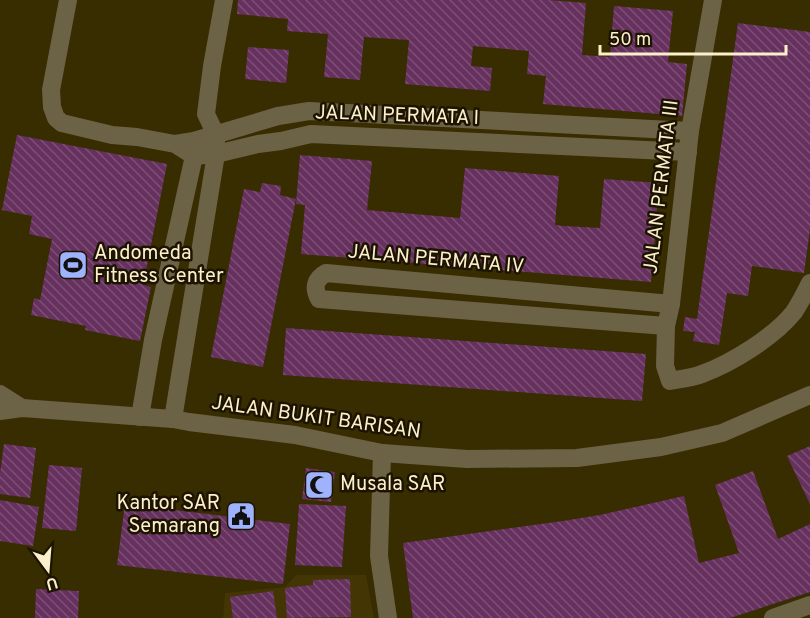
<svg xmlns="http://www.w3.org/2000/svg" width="810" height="618" viewBox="0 0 810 618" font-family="Overpass,sans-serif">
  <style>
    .built { fill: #433504 }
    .building { fill: url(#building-back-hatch) }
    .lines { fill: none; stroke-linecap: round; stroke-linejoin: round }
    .minor { stroke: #6c6246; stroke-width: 18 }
    .labels { text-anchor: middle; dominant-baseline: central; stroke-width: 5; stroke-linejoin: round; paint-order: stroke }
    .street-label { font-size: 20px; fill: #fcefcb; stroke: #1c1400 }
    .poi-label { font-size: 20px; fill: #fcefcb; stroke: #1c1400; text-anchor: start }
  </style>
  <defs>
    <pattern id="building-back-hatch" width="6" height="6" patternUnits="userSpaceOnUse" patternTransform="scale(1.5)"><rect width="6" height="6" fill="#66315f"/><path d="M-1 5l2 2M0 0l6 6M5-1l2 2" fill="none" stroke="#7d4f75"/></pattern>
  </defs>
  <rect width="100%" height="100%" fill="#382c01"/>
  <!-- built -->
  <path class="built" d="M 296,575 L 366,575 L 374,618 L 223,618 L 225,593 L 285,587 Z"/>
  <!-- building -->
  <g class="building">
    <path d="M 238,0 L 548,0 L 586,3 L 582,55 L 610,57 L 614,6 L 673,11 L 668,62 L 687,64 L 682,116 L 543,104 L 546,76 L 527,74 L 529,51 L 473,46 L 471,66 L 492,68 L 490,91 L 405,84 L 409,40 L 364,37 L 360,80 L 324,77 L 328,34 L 287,31 L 288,19 L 237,14 Z"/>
    <path d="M 738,23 L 810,32 L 810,229 L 804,273 L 752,266 L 748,296 L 727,293 L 719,345 L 693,341 L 695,332 L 683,331 L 685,317 L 697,319 Z"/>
    <path d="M 248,47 L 289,50 L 286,83 L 245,79 Z"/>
    <path d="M 17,135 L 167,164 L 143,285 L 151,287 L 140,341 L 85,330 L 86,326 L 31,315 L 34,298 L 40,300 L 52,239 L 29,234 L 32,216 L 2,210 Z"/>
    <path d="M 300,155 L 372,161 L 367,210 L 460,218 L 465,168 L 559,176 L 555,225 L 564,226 L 600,228 L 604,179 L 659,183 L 651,282 L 301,254 L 305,205 L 296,204 Z"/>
    <path d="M 262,183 L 281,186 L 280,195 L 296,199 L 263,367 L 211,357 L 244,189 L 260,192 Z"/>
    <path d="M 286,328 L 646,354 L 642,401 L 283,375 Z"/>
    <path d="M 4,444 L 36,448 L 30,498 L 0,494 L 0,473 Z"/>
    <path d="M 810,446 L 810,504 L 787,456 Z"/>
    <path d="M 49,465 L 82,468 L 76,531 L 42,528 Z"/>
    <path d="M 306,468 L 335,472 L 331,502 L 302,499 Z"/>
    <path d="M 753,471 L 778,539 L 810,524 L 810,592 L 730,618 L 413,618 L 403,543 L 563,521 L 600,515 L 684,496 L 699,563 L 739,553 L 715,485 Z"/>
    <path d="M 0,500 L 39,507 L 33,546 L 0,541 Z"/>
    <path d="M 125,504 L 290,524 L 283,584 L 117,565 Z"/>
    <path d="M 299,504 L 346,506 L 342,567 L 295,565 Z"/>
    <path d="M 350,579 L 351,617 L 287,618 L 285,588 L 313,585 L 313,580 Z"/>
    <path d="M 36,589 L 79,591 L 78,618 L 35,618 Z"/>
    <path d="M 273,591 L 277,618 L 233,618 L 230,597 Z"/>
  </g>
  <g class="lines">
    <!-- minor -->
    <g class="minor">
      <path d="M 68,0 L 51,90 L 52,107 L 56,118 L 62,123 L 112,135 L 137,137 L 175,144 L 194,156 L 216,154 L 258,144 L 281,141 L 311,134 L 688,152"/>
      <path d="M 713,0 L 690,131 L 671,304 L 666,326 L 665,366 L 670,381 C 681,379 691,378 702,374 C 732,363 774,337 794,312 C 800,303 805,293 810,283"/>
      <path d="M 175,144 L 194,141 L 278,116 L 309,111 L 690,131"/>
      <path d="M 666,326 L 319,299 C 313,288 315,279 326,273 L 671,304"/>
      <path d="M 0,394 L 22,408"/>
      <path d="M 0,411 L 22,408 L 173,419 L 189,422 L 295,435 L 382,453 L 467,459 L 577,458 L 661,447 L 722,433 L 810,395"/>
      <path d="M 140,417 L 153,340 L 194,156 L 194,143"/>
      <path d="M 173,419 L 216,154 L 216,135 L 206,114 L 212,66 L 224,0"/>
      <path d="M 382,453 L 379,556 L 388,618"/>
      <path d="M 773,618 L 810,605"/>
    </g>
  </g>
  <!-- icons -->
  <defs>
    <g id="stadium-square" transform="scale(1.5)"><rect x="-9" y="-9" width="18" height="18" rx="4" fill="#9fb3fd" stroke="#1c1400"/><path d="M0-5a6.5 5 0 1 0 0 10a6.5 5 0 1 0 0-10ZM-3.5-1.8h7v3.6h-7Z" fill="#111"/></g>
    <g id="mosque-square" transform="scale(1.5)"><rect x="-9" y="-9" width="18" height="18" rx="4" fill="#9fb3fd" stroke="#1c1400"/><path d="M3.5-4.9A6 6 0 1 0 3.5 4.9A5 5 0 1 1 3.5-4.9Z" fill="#111"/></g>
    <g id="civic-square" transform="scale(1.5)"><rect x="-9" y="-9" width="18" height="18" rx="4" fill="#9fb3fd" stroke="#1c1400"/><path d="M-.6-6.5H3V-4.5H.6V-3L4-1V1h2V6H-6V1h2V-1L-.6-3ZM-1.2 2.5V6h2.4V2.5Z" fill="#111"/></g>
  </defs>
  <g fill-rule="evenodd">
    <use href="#stadium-square" x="73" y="265"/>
    <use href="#mosque-square" x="319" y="485"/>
    <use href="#civic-square" x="241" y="516"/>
  </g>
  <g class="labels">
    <!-- street labels -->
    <g class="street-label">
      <text transform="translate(397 116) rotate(2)">JALAN PERMATA I</text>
      <text transform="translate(662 187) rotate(-83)">JALAN PERMATA III</text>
      <text transform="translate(436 260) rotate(5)">JALAN PERMATA IV</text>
      <text transform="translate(316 418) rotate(8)">JALAN BUKIT BARISAN</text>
    </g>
    <!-- poi labels -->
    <g class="poi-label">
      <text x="94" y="254">Andomeda<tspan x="94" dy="23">Fitness Center</tspan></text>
      <text x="340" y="485">Musala SAR</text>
      <text x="220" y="504" text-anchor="end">Kantor SAR<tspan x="220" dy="23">Semarang</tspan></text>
    </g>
  </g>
  <!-- north arrow -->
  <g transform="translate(48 570) rotate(164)" stroke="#1c1400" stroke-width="4.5" paint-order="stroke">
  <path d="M0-4.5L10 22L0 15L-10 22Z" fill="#fcefcb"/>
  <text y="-9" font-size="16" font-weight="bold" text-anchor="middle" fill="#fcefcb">U</text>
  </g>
  <!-- scale -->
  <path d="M600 45v9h186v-9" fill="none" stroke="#fcefcb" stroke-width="3"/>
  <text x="609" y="45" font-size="18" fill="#fcefcb" stroke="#1c1400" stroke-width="4.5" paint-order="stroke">50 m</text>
</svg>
